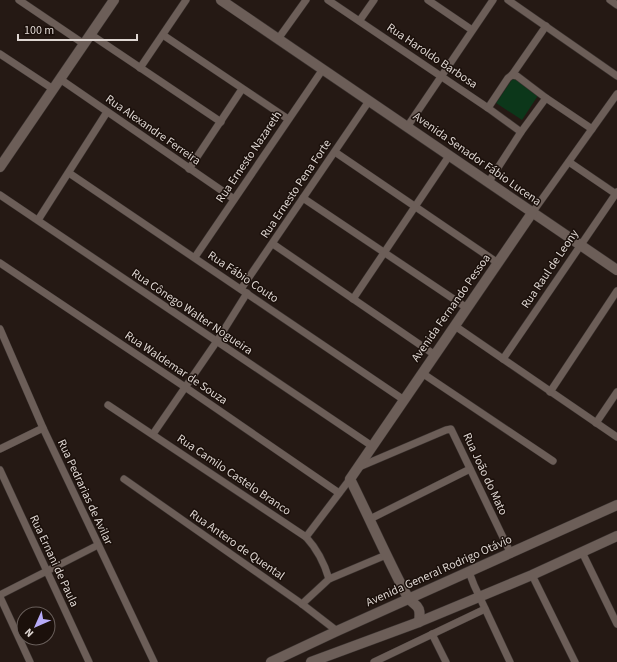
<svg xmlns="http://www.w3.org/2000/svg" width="617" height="662" viewBox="0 0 617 662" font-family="'Source Sans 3',sans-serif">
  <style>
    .green { fill: #0c371a }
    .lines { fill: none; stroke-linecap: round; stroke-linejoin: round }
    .street-casing { stroke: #3b3330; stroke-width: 8 }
    .secondary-casing { stroke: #3b3330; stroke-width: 11 }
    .street { stroke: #6c5e58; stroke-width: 7 }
    .secondary { stroke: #6c5e58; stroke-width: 10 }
    .labels { text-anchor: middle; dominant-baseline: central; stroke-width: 3; stroke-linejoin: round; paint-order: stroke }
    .street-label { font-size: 12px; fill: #ded6d2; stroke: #1b100b }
  </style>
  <rect width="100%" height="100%" fill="#251914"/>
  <!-- green -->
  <path class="green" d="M 513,78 L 539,94 L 522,120 L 496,103 Z"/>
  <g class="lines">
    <!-- street casing -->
    <g class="street-casing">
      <g id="street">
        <path d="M 19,0 L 84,44"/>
        <path d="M 328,0 L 488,108 L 521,132"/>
        <path d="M 428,0 L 472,30"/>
        <path d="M 508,0 L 617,76"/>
        <path d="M 610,0 L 617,5"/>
        <path d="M 360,20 L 374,0"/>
        <path d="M 90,34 L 221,122"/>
        <path d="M 163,35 L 288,119"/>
        <path d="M 278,39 L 306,0"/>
        <path d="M 0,54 L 53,89"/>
        <path d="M 140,68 L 186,0"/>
        <path d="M 512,75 L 517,76 L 546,98 L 592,129"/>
        <path d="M 60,79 L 234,199"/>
        <path d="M 488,108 L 508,78 L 512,75 L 546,26"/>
        <path d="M 407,127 L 493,0"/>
        <path d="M 335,152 L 498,263"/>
        <path d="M 569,162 L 616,194"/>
        <path d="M 189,169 L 242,89"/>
        <path d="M 69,173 L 404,400"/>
        <path d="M 488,183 L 521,132 L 546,98"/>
        <path d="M 0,195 L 372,446"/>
        <path d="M 303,198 L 467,308"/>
        <path d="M 532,213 L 617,94"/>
        <path d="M 38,220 L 107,112"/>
        <path d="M 273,244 L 435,355"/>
        <path d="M 195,257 L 323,69"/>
        <path d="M 0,263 L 185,387 L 339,493"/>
        <path d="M 241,289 L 369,101"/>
        <path d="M 353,299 L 449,156"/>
        <path d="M 455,326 L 617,437"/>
        <path d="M 0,329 L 43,428 L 154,662"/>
        <path d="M 503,359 L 617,192"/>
        <path d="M 422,373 L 553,461"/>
        <path d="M 550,392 L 617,291"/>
        <path d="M 108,405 L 306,537 C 318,550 324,562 329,579"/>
        <path d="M 596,423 L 617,392"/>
        <path d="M 153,434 L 217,341 L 247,293"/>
        <path d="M 0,449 L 43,428"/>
        <path d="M 359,467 L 446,430 L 451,429 L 511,554"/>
        <path d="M 0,470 L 89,662"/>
        <path d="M 124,479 L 302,604 L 337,631"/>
        <path d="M 370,519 L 470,469"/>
        <path d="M 306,537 L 350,479"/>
        <path d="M 582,552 L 617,624"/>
        <path d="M 469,572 L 474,585 L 510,662"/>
        <path d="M 532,575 L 575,662"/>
        <path d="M 0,595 L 98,545"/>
        <path d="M 0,597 L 30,662"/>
        <path d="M 302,604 L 329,579 L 386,555"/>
        <path d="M 432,634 L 446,662"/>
        <path d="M 374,662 L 485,609"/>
      </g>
    </g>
    <!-- secondary casing -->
    <g class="secondary-casing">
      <g id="secondary">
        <path d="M 221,0 L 617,270"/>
        <path d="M 0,167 L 114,0"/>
        <path d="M 419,622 C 422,601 413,608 406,594 C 386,556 369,517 350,479 L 532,213"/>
        <path d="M 271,662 L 337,631 L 617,505"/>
        <path d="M 311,662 L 419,622 L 532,575 L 617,536"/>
      </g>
    </g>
    <!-- street -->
    <use href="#street" class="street"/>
    <!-- secondary -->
    <use href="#secondary" class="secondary"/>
  </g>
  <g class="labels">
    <!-- street labels -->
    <g class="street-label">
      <text transform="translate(432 56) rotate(34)">Rua Haroldo Barbosa</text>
      <text transform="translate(153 130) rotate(35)">Rua Alexandre Ferreira</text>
      <text transform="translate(249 157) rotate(-56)">Rua Ernesto Nazareth</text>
      <text transform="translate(477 159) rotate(35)">Avenida Senador Fábio Lucena</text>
      <text transform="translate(296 189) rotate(-56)">Rua Ernesto Pena Forte</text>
      <text transform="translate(550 269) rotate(-56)">Rua Raul de Leony</text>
      <text transform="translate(243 277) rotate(34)">Rua Fábio Couto</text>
      <text transform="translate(451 308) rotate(-55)">Avenida Fernando Pessoa</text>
      <text transform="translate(192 312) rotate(34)">Rua Cônego Walter Nogueira</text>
      <text transform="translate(176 368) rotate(34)">Rua Waldemar de Souza</text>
      <text transform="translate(485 474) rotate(65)">Rua João do Mato</text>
      <text transform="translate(234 475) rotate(34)">Rua Camilo Castelo Branco</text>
      <text transform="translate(85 492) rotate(65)">Rua Pedrarias de Avilar</text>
      <text transform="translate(237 545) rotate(35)">Rua Antero de Quental</text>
      <text transform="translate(54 561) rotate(65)">Rua Ernani de Paula</text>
      <text transform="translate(439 571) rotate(-24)">Avenida General Rodrigo Otávio</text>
    </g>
  </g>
  <!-- north arrow -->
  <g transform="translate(36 626) rotate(225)"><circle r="19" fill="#1b100b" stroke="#695f5b"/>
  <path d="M0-3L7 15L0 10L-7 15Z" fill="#b7abf8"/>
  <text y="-6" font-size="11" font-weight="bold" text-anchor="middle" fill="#ded6d2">N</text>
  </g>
  <!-- scale -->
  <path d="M18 34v6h119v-6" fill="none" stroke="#ded6d2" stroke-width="2"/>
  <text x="24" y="34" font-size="12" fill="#ded6d2" stroke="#1b100b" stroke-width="3" paint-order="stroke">100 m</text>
</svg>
